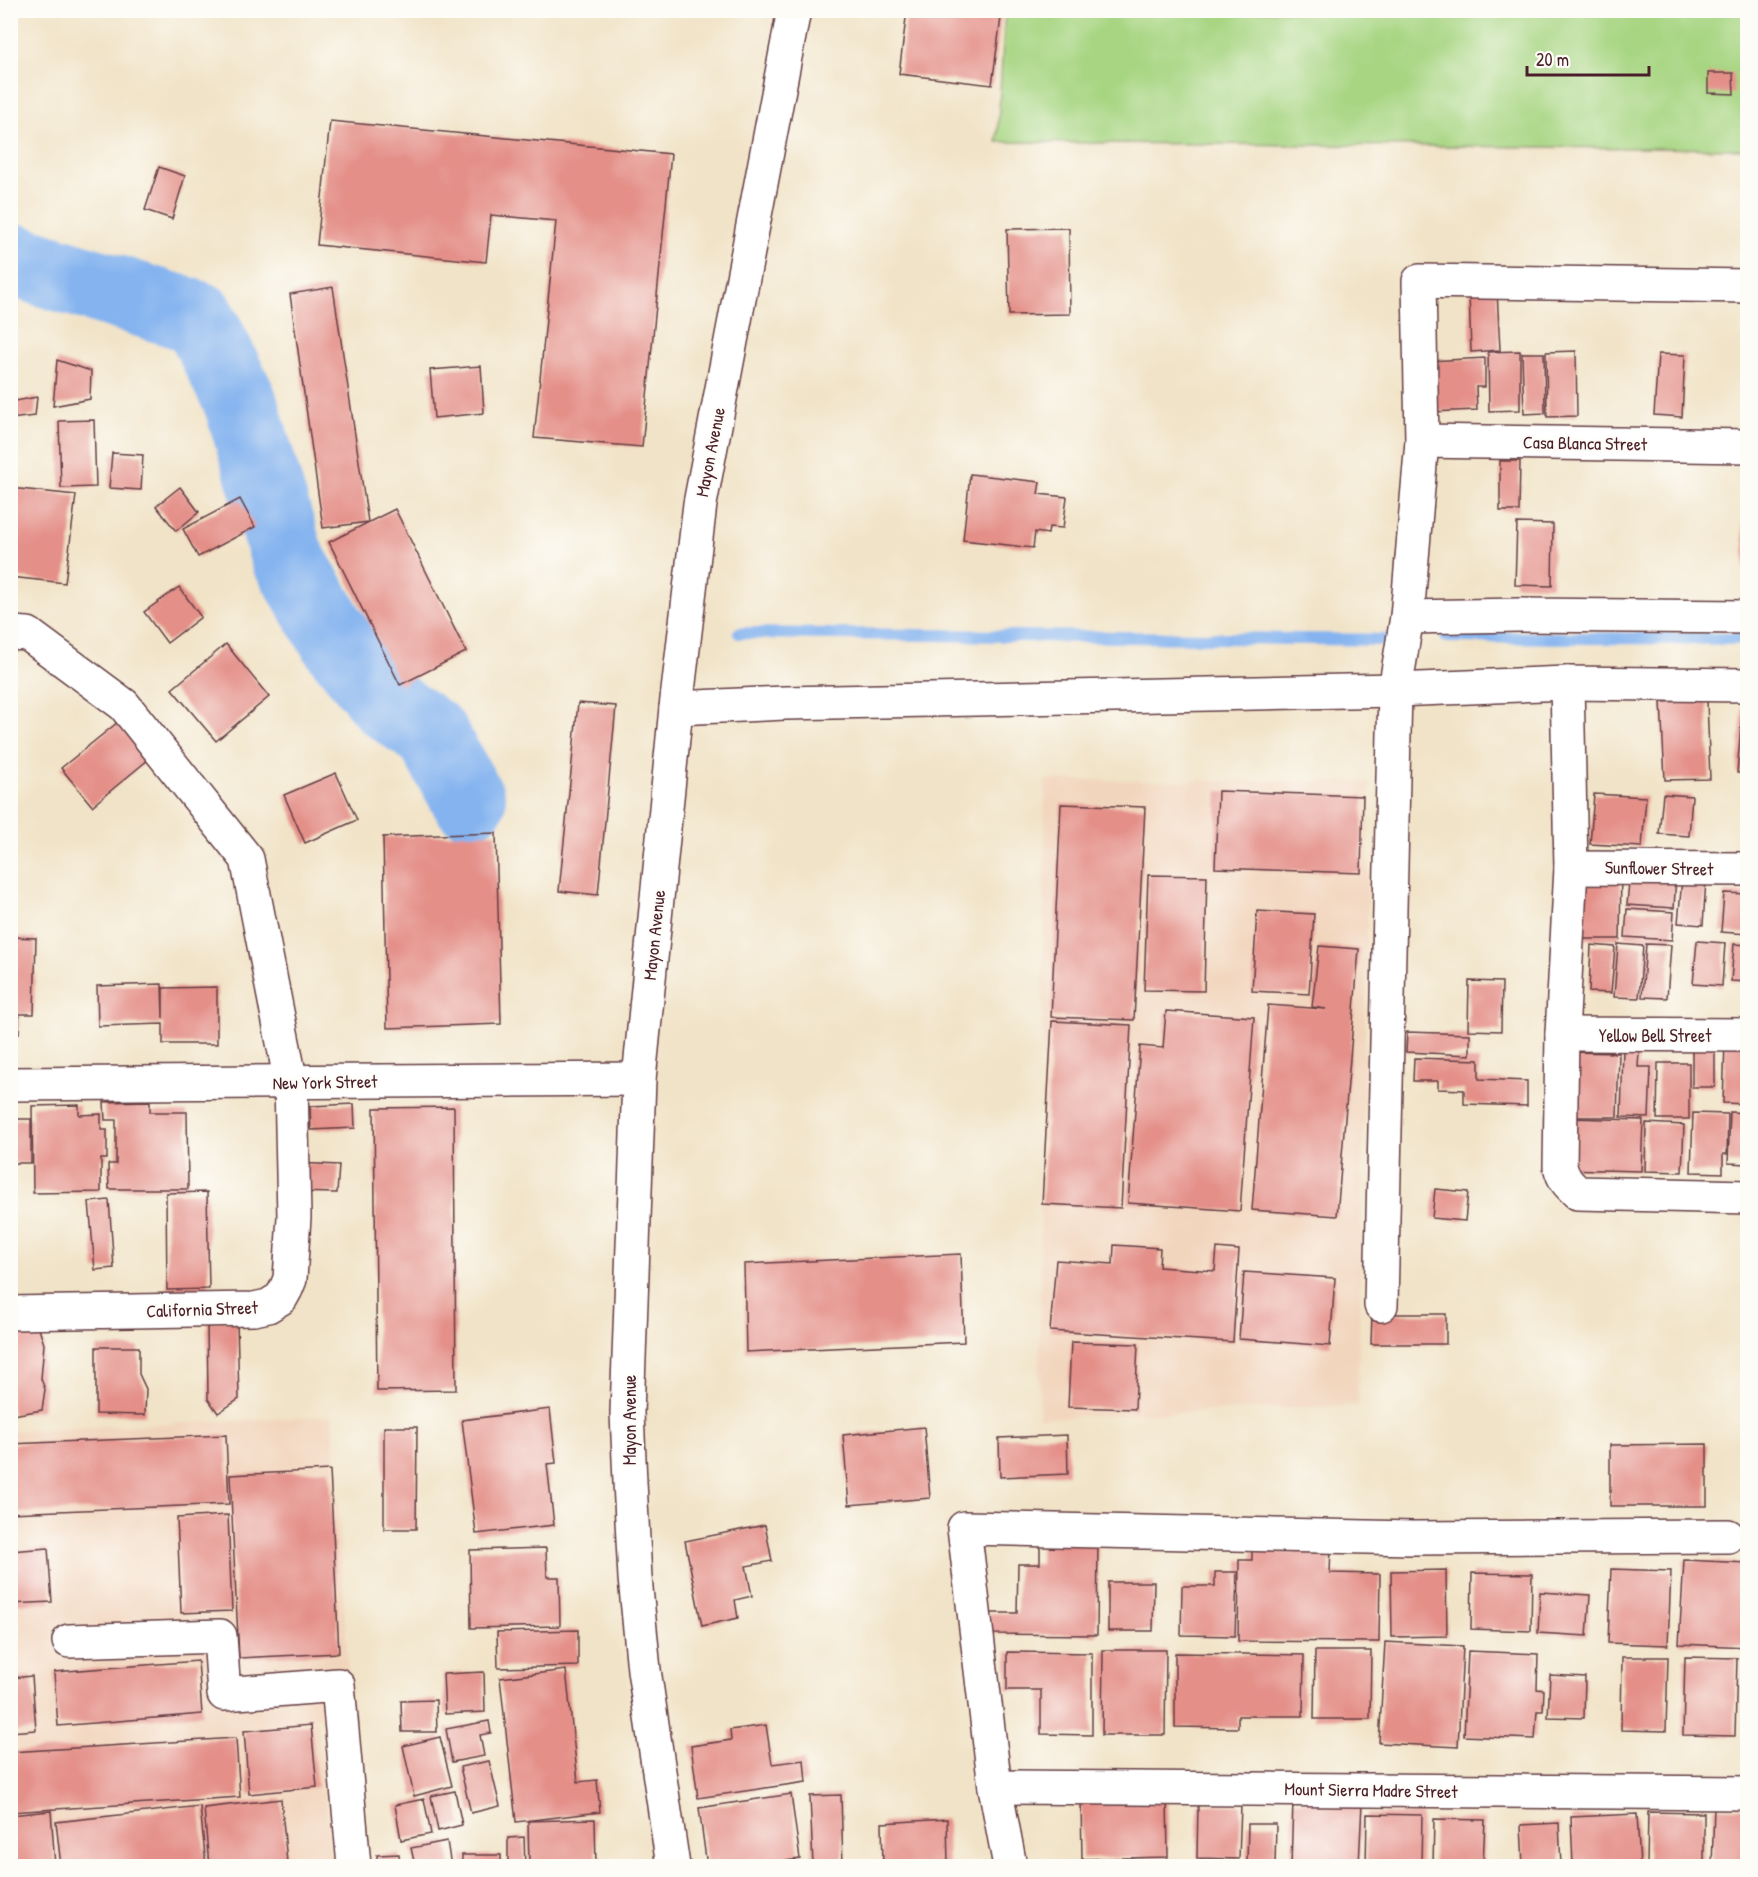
<svg xmlns="http://www.w3.org/2000/svg" width="1758" height="1877" viewBox="0 0 1758 1877" font-family="'Patrick Hand',sans-serif">
  <style>
    .built { fill: #f2d5bd }
    .green { fill: #a7d582; stroke: #787a56; stroke-width: 1.5 }
    .lines { fill: none; stroke-linecap: round; stroke-linejoin: round }
    .stream { stroke: #84b3ef; stroke-width: 12 }
    .river { stroke: #84b3ef; stroke-width: 74 }
    .building { fill: #e48f88 }
    .street-casing { stroke: #633c42; stroke-width: 36 }
    .secondary-casing { stroke: #633c42; stroke-width: 36 }
    .street { stroke: #fff; stroke-width: 33 }
    .secondary { stroke: #fff; stroke-width: 33 }
    .labels { text-anchor: middle; dominant-baseline: central; stroke-width: 4.5; stroke-linejoin: round; paint-order: stroke }
    .street-label { font-size: 18px; fill: #4a1f2b; stroke: #fdfcf7 }
  </style>
  <rect width="100%" height="100%" fill="#fdfcf7"/>
  <filter id="ink" filterUnits="userSpaceOnUse"><feTurbulence type="fractalNoise" baseFrequency=".0167" numOctaves="2"/><feDisplacementMap in="SourceGraphic" scale="12" xChannelSelector="R" yChannelSelector="G"/><feConvolveMatrix kernelMatrix="1 2 1 2 8 2 1 2 1" color-interpolation-filters="sRGB"/></filter>
  <filter id="wash" filterUnits="userSpaceOnUse"><feTurbulence type="fractalNoise" baseFrequency=".008" numOctaves="4" result="noise"/><feDisplacementMap in="SourceGraphic" scale="24" xChannelSelector="R" yChannelSelector="G"/><feGaussianBlur stdDeviation="1.35" result="paint"/><feColorMatrix in="noise" values="0 0 0 0 0 0 0 0 0 0 0 0 0 0 0 0 0 1.4 0 .05"/><feComposite in="paint" operator="in"/></filter>
  <g filter="url(#wash)">
    <rect width="100%" height="100%" fill="#f1e3c7"/>
    <!-- built -->
    <g class="built">
      <path d="M 1045,780 L 1370,782 L 1358,1405 L 1039,1418 Z"/>
      <path d="M 332,1416 L 351,1713 L 316,1717 L 333,1866 L 11,1866 L 10,1431 Z"/>
    </g>
    <!-- green -->
    <path class="green" d="M 1005,11 L 1747,11 L 1747,149 L 997,142 Z"/>
    <g class="lines">
      <!-- stream -->
      <g class="stream">
        <path d="M 739,633 L 1401,640"/>
        <path d="M 1446,637 L 1748,639"/>
      </g>
      <!-- river -->
      <path class="river" d="M 10,259 L 199,318 L 240,401 L 287,557 L 338,643 L 387,704 L 431,734 L 469,801"/>
    </g>
    <g id="blocks">
      <!-- building -->
      <g class="building">
        <path d="M 907,10 L 1002,10 L 992,85 L 899,74 Z"/>
        <path d="M 1708,73 L 1733,73 L 1734,94 L 1708,93 Z"/>
        <path d="M 330,121 L 671,154 L 642,447 L 534,438 L 556,221 L 491,215 L 486,262 L 317,245 Z"/>
        <path d="M 159,167 L 185,176 L 172,219 L 145,210 Z"/>
        <path d="M 1069,228 L 1070,314 L 1009,315 L 1007,229 Z"/>
        <path d="M 333,287 L 368,522 L 323,528 L 290,294 Z"/>
        <path d="M 1497,290 L 1500,350 L 1471,352 L 1469,292 Z"/>
        <path d="M 1520,351 L 1520,410 L 1489,411 L 1488,352 Z"/>
        <path d="M 1576,351 L 1577,416 L 1547,417 L 1546,352 Z"/>
        <path d="M 1522,353 L 1544,353 L 1545,413 L 1524,414 Z"/>
        <path d="M 1658,354 L 1685,355 L 1682,417 L 1654,415 Z"/>
        <path d="M 1485,358 L 1485,387 L 1476,387 L 1477,410 L 1431,412 L 1429,361 Z"/>
        <path d="M 57,360 L 91,371 L 90,399 L 53,406 Z"/>
        <path d="M 481,366 L 484,413 L 434,418 L 430,370 Z"/>
        <path d="M 37,397 L 35,416 L 10,419 L 10,402 Z"/>
        <path d="M 94,420 L 96,487 L 61,488 L 59,421 Z"/>
        <path d="M 112,453 L 143,455 L 141,490 L 109,488 Z"/>
        <path d="M 1500,461 L 1520,461 L 1519,511 L 1500,511 Z"/>
        <path d="M 970,474 L 1040,482 L 1038,494 L 1067,497 L 1063,528 L 1049,527 L 1048,534 L 1035,532 L 1033,548 L 963,540 Z"/>
        <path d="M 180,487 L 199,512 L 176,531 L 156,506 Z"/>
        <path d="M 10,488 L 76,495 L 65,583 L 10,577 Z"/>
        <path d="M 240,499 L 255,527 L 198,557 L 183,529 Z"/>
        <path d="M 395,509 L 466,652 L 400,685 L 329,542 Z"/>
        <path d="M 1743,517 L 1748,517 L 1748,572 L 1745,572 Z"/>
        <path d="M 1517,523 L 1553,524 L 1552,586 L 1515,585 Z"/>
        <path d="M 179,587 L 201,617 L 167,643 L 144,612 Z"/>
        <path d="M 226,644 L 269,697 L 216,741 L 172,689 Z"/>
        <path d="M 1707,700 L 1710,779 L 1665,780 L 1661,702 Z"/>
        <path d="M 1743,700 L 1748,700 L 1748,773 L 1737,773 Z"/>
        <path d="M 578,703 L 616,706 L 598,895 L 559,891 Z"/>
        <path d="M 123,718 L 154,755 L 92,806 L 61,768 Z"/>
        <path d="M 336,773 L 357,820 L 305,843 L 284,795 Z"/>
        <path d="M 1218,791 L 1363,796 L 1361,873 L 1215,868 Z"/>
        <path d="M 1594,794 L 1646,797 L 1642,847 L 1590,844 Z"/>
        <path d="M 1663,794 L 1692,796 L 1689,836 L 1659,834 Z"/>
        <path d="M 1061,804 L 1145,807 L 1134,1020 L 1051,1017 Z"/>
        <path d="M 496,833 L 501,1024 L 387,1028 L 383,837 Z"/>
        <path d="M 1574,871 L 1621,871 L 1620,939 L 1573,939 Z"/>
        <path d="M 1630,872 L 1676,875 L 1674,908 L 1627,905 Z"/>
        <path d="M 1148,875 L 1207,876 L 1204,991 L 1144,990 Z"/>
        <path d="M 1682,879 L 1706,880 L 1703,925 L 1678,923 Z"/>
        <path d="M 1724,893 L 1748,894 L 1748,934 L 1721,932 Z"/>
        <path d="M 1627,909 L 1674,912 L 1672,940 L 1625,937 Z"/>
        <path d="M 1257,911 L 1314,914 L 1309,994 L 1252,991 Z"/>
        <path d="M 10,937 L 36,938 L 34,1014 L 19,1014 L 19,1034 L 10,1034 Z"/>
        <path d="M 1697,941 L 1725,943 L 1722,986 L 1693,984 Z"/>
        <path d="M 1618,944 L 1643,946 L 1639,998 L 1614,997 Z"/>
        <path d="M 1646,944 L 1671,945 L 1667,998 L 1642,997 Z"/>
        <path d="M 1734,944 L 1748,945 L 1748,982 L 1731,981 Z"/>
        <path d="M 1591,945 L 1615,947 L 1611,993 L 1589,992 Z"/>
        <path d="M 1319,946 L 1359,949 L 1337,1216 L 1252,1210 L 1268,1005 L 1326,1009 L 1312,1007 Z"/>
        <path d="M 1469,981 L 1502,982 L 1501,1031 L 1468,1030 Z"/>
        <path d="M 162,984 L 163,1018 L 163,988 L 217,987 L 217,1044 L 163,1044 L 163,1024 L 98,1026 L 97,986 Z"/>
        <path d="M 1166,1011 L 1254,1017 L 1240,1211 L 1128,1203 L 1140,1046 L 1163,1048 Z"/>
        <path d="M 1052,1021 L 1131,1025 L 1121,1208 L 1042,1204 Z"/>
        <path d="M 1407,1032 L 1470,1034 L 1470,1055 L 1406,1052 Z"/>
        <rect x="1692" y="1041" width="23" height="46"/>
        <path d="M 1725,1042 L 1748,1042 L 1748,1104 L 1723,1103 Z"/>
        <path d="M 1623,1050 L 1639,1051 L 1638,1067 L 1651,1067 L 1649,1118 L 1621,1117 Z"/>
        <path d="M 1569,1052 L 1619,1053 L 1617,1117 L 1567,1117 Z"/>
        <path d="M 1414,1058 L 1479,1060 L 1479,1079 L 1527,1081 L 1527,1106 L 1464,1104 L 1464,1090 L 1438,1089 L 1438,1081 L 1413,1081 Z"/>
        <path d="M 1658,1063 L 1689,1063 L 1689,1119 L 1657,1119 Z"/>
        <path d="M 150,1101 L 150,1112 L 187,1112 L 188,1189 L 109,1189 L 108,1164 L 116,1164 L 116,1120 L 105,1120 L 104,1102 Z"/>
        <path d="M 354,1104 L 355,1128 L 311,1130 L 310,1106 Z"/>
        <path d="M 79,1105 L 79,1115 L 101,1114 L 101,1130 L 107,1130 L 107,1159 L 101,1159 L 101,1192 L 33,1193 L 32,1106 Z"/>
        <path d="M 454,1107 L 456,1390 L 377,1391 L 374,1108 Z"/>
        <path d="M 1730,1112 L 1748,1113 L 1748,1164 L 1728,1163 Z"/>
        <path d="M 1693,1113 L 1728,1114 L 1727,1154 L 1723,1154 L 1723,1173 L 1691,1172 Z"/>
        <path d="M 1564,1118 L 1643,1120 L 1641,1171 L 1562,1169 Z"/>
        <rect x="10" y="1119" width="21" height="44"/>
        <path d="M 1646,1123 L 1684,1125 L 1682,1172 L 1645,1171 Z"/>
        <path d="M 296,1163 L 339,1165 L 337,1193 L 294,1192 Z"/>
        <path d="M 1435,1189 L 1468,1192 L 1465,1221 L 1432,1218 Z"/>
        <path d="M 207,1192 L 209,1289 L 167,1290 L 166,1193 Z"/>
        <path d="M 109,1200 L 114,1268 L 95,1270 L 89,1202 Z"/>
        <path d="M 1114,1245 L 1160,1248 L 1159,1267 L 1215,1271 L 1217,1248 L 1239,1250 L 1233,1342 L 1050,1331 L 1056,1260 L 1113,1264 Z"/>
        <path d="M 961,1254 L 964,1342 L 746,1352 L 744,1264 Z"/>
        <path d="M 1244,1272 L 1335,1278 L 1330,1346 L 1239,1339 Z"/>
        <path d="M 1372,1314 L 1446,1314 L 1446,1344 L 1371,1344 Z"/>
        <path d="M 237,1320 L 239,1399 L 218,1413 L 208,1399 L 207,1321 Z"/>
        <path d="M 37,1323 L 44,1344 L 41,1379 L 45,1389 L 42,1410 L 13,1415 L 10,1403 L 10,1324 Z"/>
        <path d="M 1071,1342 L 1138,1344 L 1135,1409 L 1068,1407 Z"/>
        <path d="M 96,1347 L 139,1347 L 139,1374 L 146,1389 L 145,1415 L 96,1414 Z"/>
        <path d="M 550,1409 L 556,1463 L 547,1464 L 554,1525 L 476,1534 L 462,1420 Z"/>
        <path d="M 384,1427 L 417,1427 L 416,1529 L 384,1529 Z"/>
        <path d="M 924,1427 L 930,1498 L 849,1505 L 843,1435 Z"/>
        <path d="M 226,1435 L 229,1504 L 10,1513 L 10,1444 Z"/>
        <path d="M 1067,1435 L 1068,1474 L 1000,1477 L 999,1438 Z"/>
        <path d="M 1707,1444 L 1707,1506 L 1610,1506 L 1610,1445 Z"/>
        <path d="M 330,1470 L 339,1653 L 239,1658 L 230,1475 Z"/>
        <path d="M 228,1515 L 232,1611 L 181,1613 L 177,1518 Z"/>
        <path d="M 765,1525 L 772,1561 L 746,1566 L 752,1596 L 735,1600 L 738,1618 L 702,1626 L 685,1541 Z"/>
        <path d="M 1040,1542 L 1098,1542 L 1097,1635 L 989,1634 L 989,1613 L 1017,1613 L 1018,1564 L 1040,1564 Z"/>
        <path d="M 1294,1546 L 1331,1546 L 1330,1573 L 1380,1574 L 1379,1642 L 1238,1641 L 1239,1560 L 1252,1560 L 1252,1551 L 1294,1552 Z"/>
        <path d="M 48,1548 L 52,1602 L 10,1604 L 10,1551 Z"/>
        <path d="M 546,1548 L 547,1577 L 559,1577 L 560,1626 L 471,1628 L 470,1550 Z"/>
        <path d="M 1684,1560 L 1748,1563 L 1748,1647 L 1679,1644 Z"/>
        <path d="M 1611,1569 L 1671,1571 L 1668,1645 L 1608,1643 Z"/>
        <path d="M 1446,1570 L 1447,1636 L 1392,1637 L 1391,1571 Z"/>
        <path d="M 1215,1572 L 1237,1572 L 1235,1636 L 1181,1635 L 1182,1586 L 1215,1586 Z"/>
        <path d="M 1472,1573 L 1532,1574 L 1531,1631 L 1471,1629 Z"/>
        <path d="M 1108,1582 L 1154,1582 L 1153,1631 L 1108,1631 Z"/>
        <path d="M 1540,1592 L 1590,1595 L 1587,1636 L 1538,1633 Z"/>
        <path d="M 578,1630 L 578,1666 L 498,1668 L 497,1632 Z"/>
        <path d="M 1385,1642 L 1463,1646 L 1458,1747 L 1379,1743 Z"/>
        <path d="M 1103,1650 L 1166,1650 L 1165,1735 L 1102,1735 Z"/>
        <path d="M 1315,1651 L 1371,1651 L 1370,1719 L 1314,1719 Z"/>
        <path d="M 1468,1651 L 1538,1654 L 1537,1689 L 1544,1690 L 1543,1711 L 1537,1711 L 1535,1739 L 1464,1736 Z"/>
        <path d="M 1007,1652 L 1092,1653 L 1092,1735 L 1041,1734 L 1041,1690 L 1007,1690 Z"/>
        <path d="M 1175,1653 L 1304,1655 L 1303,1716 L 1238,1716 L 1238,1728 L 1175,1727 Z"/>
        <path d="M 1622,1657 L 1668,1657 L 1666,1731 L 1621,1730 Z"/>
        <path d="M 1685,1657 L 1737,1658 L 1735,1736 L 1683,1735 Z"/>
        <path d="M 198,1661 L 202,1714 L 58,1726 L 54,1672 Z"/>
        <path d="M 566,1670 L 578,1782 L 597,1780 L 600,1812 L 516,1822 L 500,1678 Z"/>
        <path d="M 484,1672 L 485,1712 L 445,1714 L 443,1674 Z"/>
        <path d="M 1550,1675 L 1585,1677 L 1584,1718 L 1548,1717 Z"/>
        <path d="M 32,1676 L 36,1730 L 10,1732 L 10,1678 Z"/>
        <path d="M 436,1700 L 437,1732 L 402,1732 L 401,1701 Z"/>
        <path d="M 489,1721 L 491,1733 L 480,1735 L 484,1756 L 452,1762 L 446,1729 Z"/>
        <path d="M 311,1725 L 317,1787 L 249,1794 L 244,1731 Z"/>
        <path d="M 766,1725 L 772,1764 L 804,1760 L 806,1782 L 698,1798 L 691,1746 L 731,1740 L 730,1730 Z"/>
        <rect x="1745" y="1725" width="3" height="19"/>
        <path d="M 440,1737 L 452,1786 L 414,1796 L 403,1746 Z"/>
        <path d="M 236,1738 L 240,1797 L 10,1812 L 10,1752 Z"/>
        <path d="M 489,1761 L 500,1806 L 471,1813 L 460,1767 Z"/>
        <path d="M 455,1791 L 462,1825 L 438,1831 L 431,1796 Z"/>
        <path d="M 791,1794 L 800,1859 L 750,1866 L 707,1866 L 699,1808 Z"/>
        <path d="M 841,1795 L 843,1866 L 813,1866 L 810,1796 Z"/>
        <path d="M 1167,1797 L 1168,1857 L 1082,1859 L 1081,1799 Z"/>
        <path d="M 281,1799 L 287,1862 L 242,1866 L 209,1866 L 204,1808 Z"/>
        <path d="M 424,1799 L 431,1834 L 401,1840 L 395,1805 Z"/>
        <path d="M 1293,1801 L 1362,1803 L 1359,1866 L 1291,1866 Z"/>
        <path d="M 1198,1804 L 1241,1805 L 1239,1859 L 1197,1858 Z"/>
        <path d="M 200,1806 L 206,1866 L 61,1866 L 56,1822 Z"/>
        <path d="M 1714,1807 L 1748,1808 L 1748,1866 L 1712,1866 Z"/>
        <path d="M 51,1811 L 55,1866 L 10,1866 L 10,1815 Z"/>
        <path d="M 1648,1812 L 1704,1813 L 1704,1866 L 1647,1866 Z"/>
        <path d="M 1367,1814 L 1422,1815 L 1421,1866 L 1366,1866 Z"/>
        <path d="M 1637,1814 L 1640,1866 L 1573,1866 L 1571,1817 Z"/>
        <path d="M 595,1819 L 596,1866 L 529,1866 L 528,1821 Z"/>
        <path d="M 947,1819 L 948,1866 L 883,1866 L 882,1823 Z"/>
        <path d="M 1434,1819 L 1485,1820 L 1483,1866 L 1433,1866 Z"/>
        <path d="M 1559,1823 L 1561,1866 L 1523,1866 L 1521,1825 Z"/>
        <path d="M 1248,1824 L 1276,1824 L 1275,1866 L 1201,1866 L 1201,1861 L 1247,1863 Z"/>
        <path d="M 524,1837 L 525,1866 L 508,1866 L 508,1838 Z"/>
        <path d="M 447,1841 L 451,1866 L 415,1866 L 411,1848 Z"/>
        <path d="M 399,1854 L 400,1866 L 377,1866 L 377,1855 Z"/>
        <rect x="462" y="1855" width="39" height="11"/>
      </g>
    </g>
  </g>
  <g filter="url(#ink)">
    <use href="#blocks" fill-opacity="0" stroke="#633c42" stroke-width="1.5"/>
    <g class="lines">
      <!-- street casing -->
      <g class="street-casing">
        <g id="street">
          <path d="M 1422,441 L 1748,446"/>
          <path d="M 1407,617 L 1520,615 L 1748,617"/>
          <path d="M 10,633 L 28,634 L 124,705 L 247,859 L 291,1083 L 294,1217 L 290,1279 L 286,1289 L 281,1298 L 268,1306 L 254,1309 L 10,1313"/>
          <path d="M 1567,683 L 1571,868 L 1562,1034 L 1560,1166 C 1563,1179 1568,1184 1578,1193 L 1748,1197"/>
          <path d="M 676,708 L 785,703 L 1395,690 L 1567,683 L 1748,685"/>
          <path d="M 1571,868 L 1748,869"/>
          <path d="M 1562,1034 L 1748,1035"/>
          <path d="M 10,1084 L 639,1079"/>
          <path d="M 1381,1305 L 1395,690 L 1407,617 L 1422,441 L 1419,281 L 1748,286"/>
          <path d="M 69,1641 L 220,1636 L 224,1694 L 338,1685 L 354,1866"/>
          <path d="M 995,1787 L 1748,1793"/>
          <path d="M 1010,1866 L 995,1787 L 964,1528 L 1413,1538 L 1728,1536"/>
        </g>
      </g>
      <!-- secondary casing -->
      <g class="secondary-casing">
        <path id="secondary" d="M 673,1866 L 644,1670 L 635,1578 L 630,1482 L 627,1413 L 639,1079 L 676,708 L 700,504 L 794,10"/>
      </g>
      <!-- street -->
      <use href="#street" class="street"/>
      <!-- secondary -->
      <use href="#secondary" class="secondary"/>
    </g>
  </g>
  <g class="labels">
    <!-- street labels -->
    <g class="street-label">
      <text transform="translate(1585 443) rotate(1)">Casa Blanca Street</text>
      <text transform="translate(710 452) rotate(-79)">Mayon Avenue</text>
      <text transform="translate(1659 868) rotate(1)">Sunflower Street</text>
      <text transform="translate(654 935) rotate(-84)">Mayon Avenue</text>
      <text x="1655" y="1035">Yellow Bell Street</text>
      <text transform="translate(325 1082) rotate(-1)">New York Street</text>
      <text transform="translate(202 1309) rotate(-2)">California Street</text>
      <text transform="translate(629 1420) rotate(-90)">Mayon Avenue</text>
      <text transform="translate(1371 1790) rotate(1)">Mount Sierra Madre Street</text>
    </g>
  </g>
  <!-- margin -->
  <rect width="1758" height="1877" fill="none" stroke="#fdfcf7" stroke-width="36"/>
  <!-- scale -->
  <path d="M1527 66v9h122v-9" fill="none" stroke="#4a1f2b" stroke-width="3"/>
  <text x="1536" y="66" font-size="18" fill="#4a1f2b" stroke="#fdfcf7" stroke-width="4.5" paint-order="stroke">20 m</text>
</svg>
